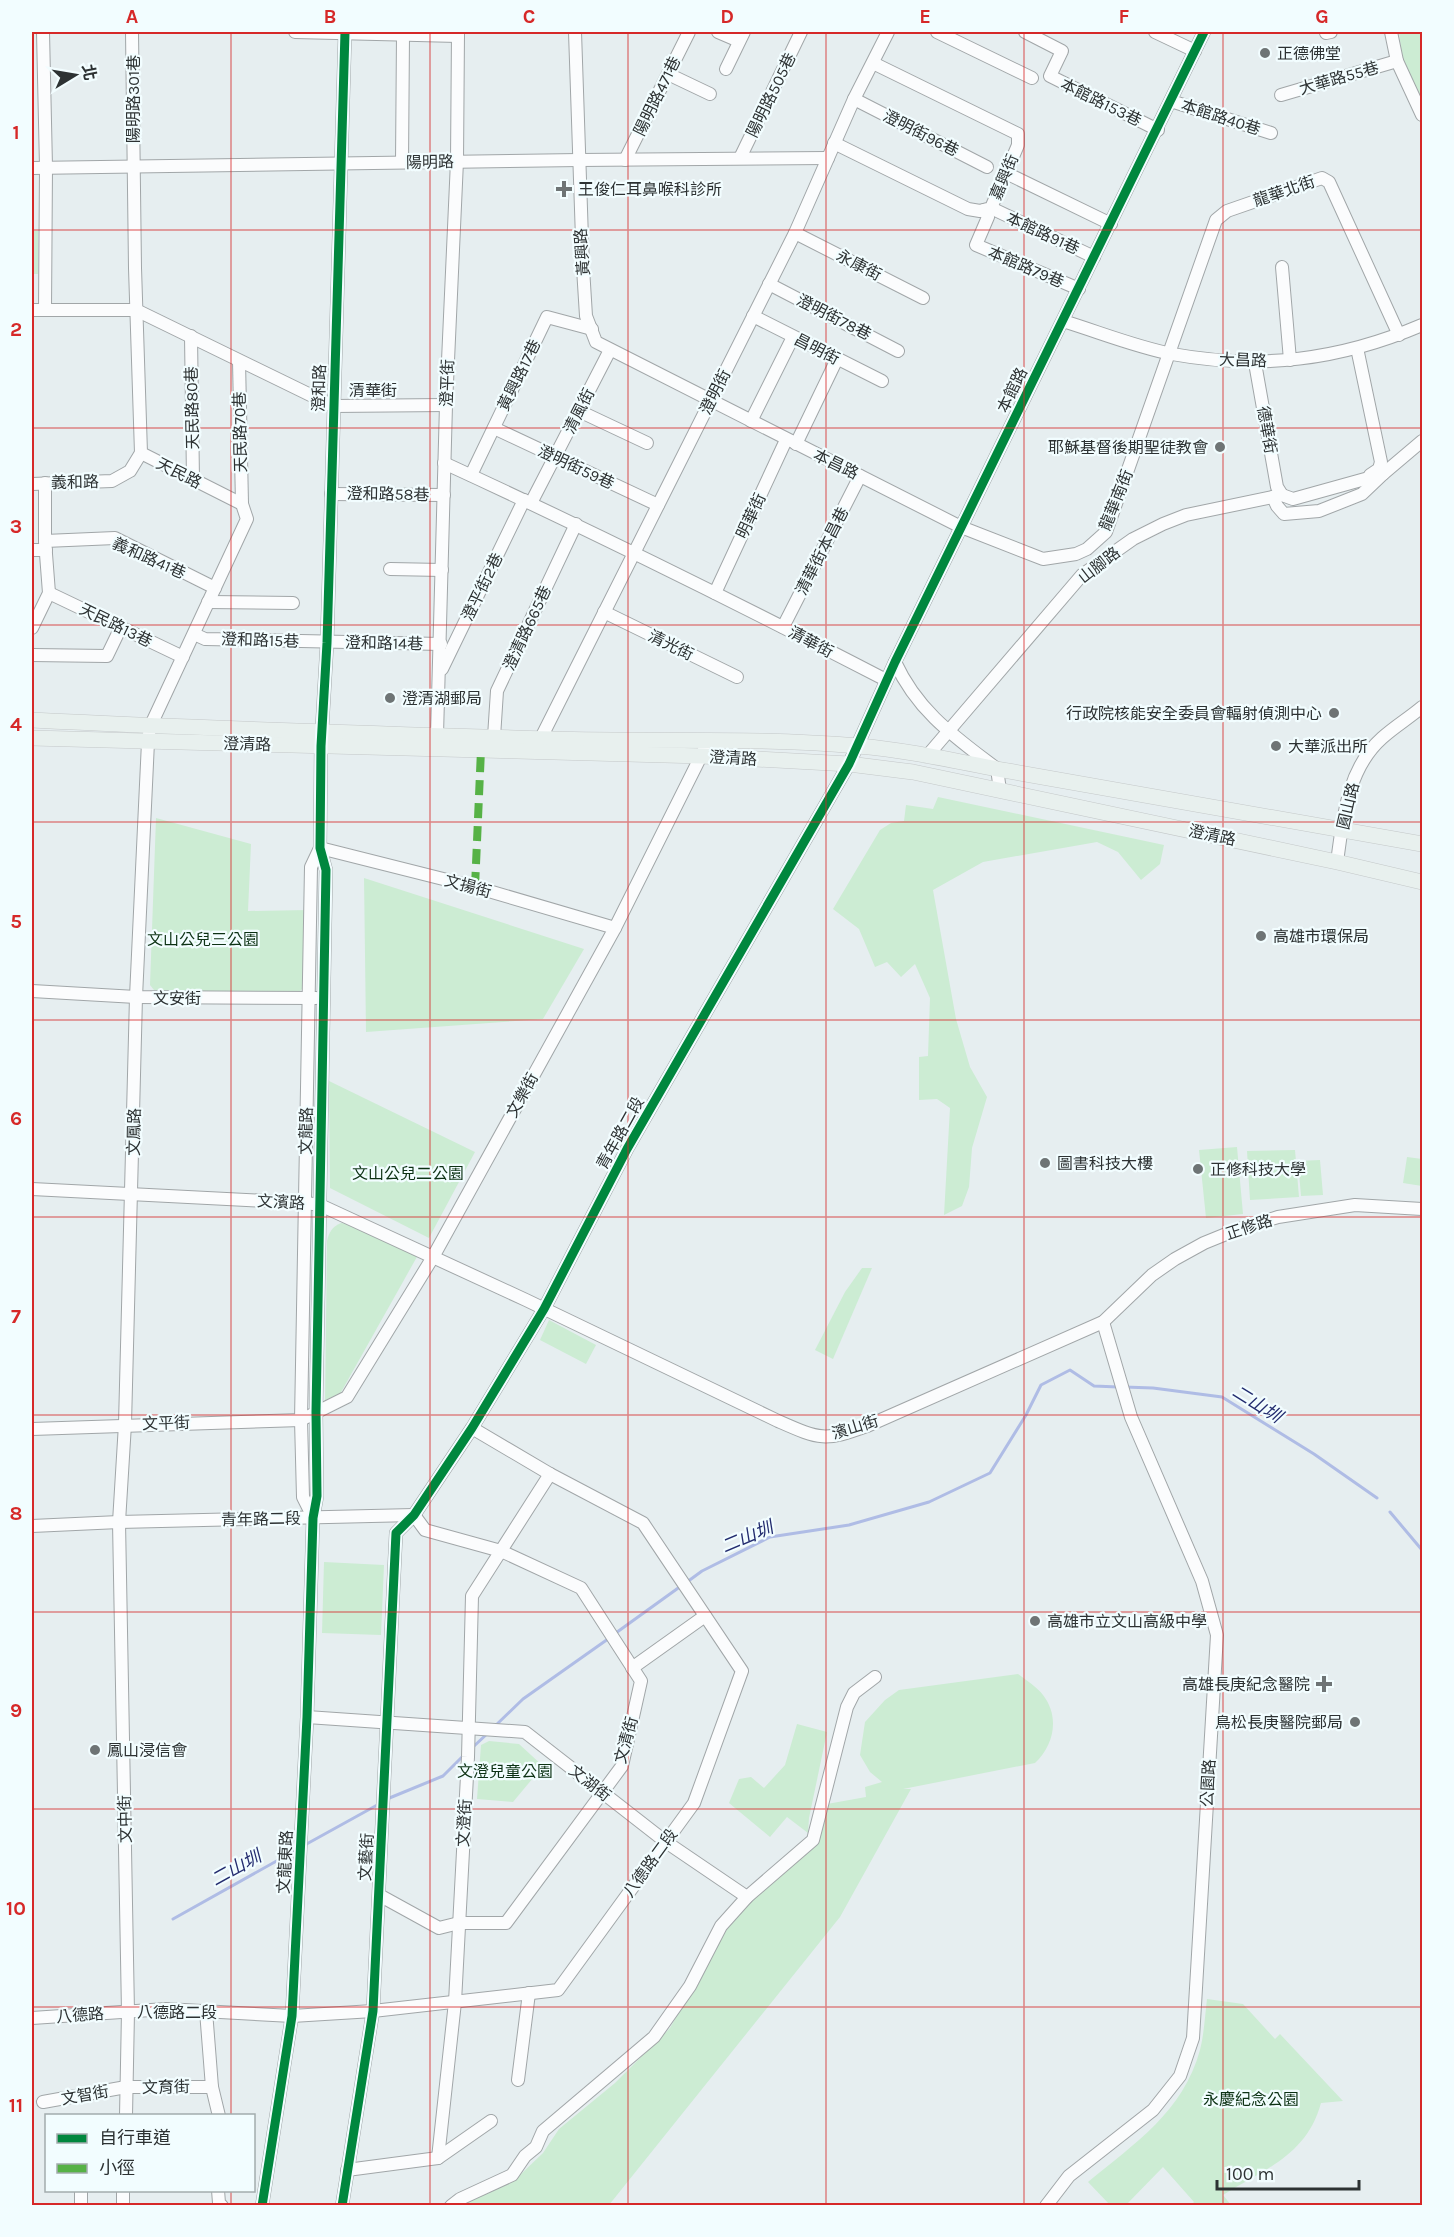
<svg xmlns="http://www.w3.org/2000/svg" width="1454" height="2237" viewBox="0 0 1454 2237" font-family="Karla,'Noto Sans TC',sans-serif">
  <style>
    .green { fill: #ccecd3 }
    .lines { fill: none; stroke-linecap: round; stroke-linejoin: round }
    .stream { stroke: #afbce5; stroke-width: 3 }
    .minor-casing { stroke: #a1a6a8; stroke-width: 14 }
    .major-casing { stroke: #c4c8c9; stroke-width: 16 }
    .minor { stroke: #fbfcfd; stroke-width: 12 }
    .major { stroke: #e8f0ee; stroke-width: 15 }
    .quiet { stroke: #56b246; stroke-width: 8; stroke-dasharray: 15 8; stroke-linecap: butt }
    .cycleway-casing { stroke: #f2fdff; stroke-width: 13 }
    .cycleway { stroke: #00873e; stroke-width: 9 }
    .grid { fill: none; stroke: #d62828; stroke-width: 1.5; stroke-opacity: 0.55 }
    .poi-dot { fill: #6e7475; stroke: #f2fdff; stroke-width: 2 }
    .labels { text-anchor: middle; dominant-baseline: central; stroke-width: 4.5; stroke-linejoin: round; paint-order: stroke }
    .poi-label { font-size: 16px; fill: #2d3233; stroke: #f2fdff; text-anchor: start }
    .street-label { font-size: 16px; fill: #2d3233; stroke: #f2fdff }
    .park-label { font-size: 16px; fill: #0c3214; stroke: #f2fdff }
    .water-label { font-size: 18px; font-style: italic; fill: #232c6f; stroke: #f2fdff }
    .neatline { fill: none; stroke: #d62828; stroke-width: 2 }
    .grid-label { font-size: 20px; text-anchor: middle; font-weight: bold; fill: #d62828 }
  </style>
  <rect width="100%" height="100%" fill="#e6eef0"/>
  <!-- green -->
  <g class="green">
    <path d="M 1399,32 L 1422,32 L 1422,100 L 1402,57 Z"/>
    <rect x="32" y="231" width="6" height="43"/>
    <path d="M 938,797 L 1164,845 L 1160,864 L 1141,880 L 1118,852 L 1097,842 L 983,862 L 933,890 L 956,1019 L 970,1067 L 987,1097 L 972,1148 L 969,1187 L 962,1206 L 944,1215 L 950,1108 L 937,1099 L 919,1100 L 919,1057 L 928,1056 L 930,998 L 915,964 L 901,977 L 887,962 L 875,967 L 859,929 L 833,909 L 880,830 L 891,823 L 904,821 L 906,805 L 933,809 Z"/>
    <path d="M 156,818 L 251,844 L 248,911 L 308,910 L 307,984 L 298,993 L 154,990 L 150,985 Z"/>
    <path d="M 364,878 L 584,949 L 543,1019 L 366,1032 Z"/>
    <path d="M 329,1081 L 475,1152 L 429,1238 L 330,1188 Z"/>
    <path d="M 1237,1147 L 1243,1214 L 1206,1218 L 1199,1150 Z"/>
    <path d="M 1295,1150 L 1299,1197 L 1250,1200 L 1247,1151 Z"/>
    <path d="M 1407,1157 L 1422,1159 L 1422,1186 L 1403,1183 Z"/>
    <path d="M 1320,1160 L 1323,1195 L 1301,1196 L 1298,1161 Z"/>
    <path d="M 341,1223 L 351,1224 L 418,1255 L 340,1394 L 325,1402 L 327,1241 C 329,1232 332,1227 341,1223 Z"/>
    <path d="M 862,1268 L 872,1268 L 833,1359 L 815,1350 L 845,1292 Z"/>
    <path d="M 549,1320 L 596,1345 L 586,1364 L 540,1340 Z"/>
    <path d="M 324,1562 L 384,1565 L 381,1635 L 322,1633 Z"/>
    <path d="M 1018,1674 C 1026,1680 1037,1687 1043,1695 C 1060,1717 1054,1745 1035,1763 L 903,1789 L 911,1789 L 840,1917 L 609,2205 L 459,2206 L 521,2174 L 543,2153 L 559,2129 L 615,2083 L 670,2028 L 726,1928 L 740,1909 L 815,1842 L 827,1804 L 866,1797 L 865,1787 L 882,1782 L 870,1772 L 860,1755 L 865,1722 L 885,1700 L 899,1690 Z"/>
    <path d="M 797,1724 L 827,1732 L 809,1818 L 808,1833 L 787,1817 L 770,1837 L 729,1803 L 739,1779 L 751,1777 L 764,1788 L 785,1765 Z"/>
    <path d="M 489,1741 L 519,1744 L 543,1766 L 513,1802 L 477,1799 L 481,1745 Z"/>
    <path d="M 1207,1999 L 1243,2004 L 1275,2039 L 1280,2034 L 1343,2101 L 1321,2103 C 1307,2155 1265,2169 1223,2195 L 1231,2205 L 1191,2205 L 1194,2202 L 1163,2167 L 1126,2205 L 1110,2205 L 1088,2182 C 1135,2143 1183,2112 1200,2050 C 1204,2034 1205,2016 1207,1999 Z"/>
  </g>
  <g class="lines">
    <!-- stream -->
    <g class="stream">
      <path d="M 1124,1387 L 1153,1388 L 1222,1397 L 1314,1454 L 1377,1498"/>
      <path d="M 1390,1512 L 1422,1550"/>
      <path d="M 687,1582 L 702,1571 L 770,1537 L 849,1525 L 929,1502 L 990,1473 L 1026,1415 L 1041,1385 L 1070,1370 L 1094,1386 L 1118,1387"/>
      <path d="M 613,1635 L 681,1586"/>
      <path d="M 495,1726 L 523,1699 L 608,1639"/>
      <path d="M 473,1747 L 488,1733"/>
      <path d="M 387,1799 L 443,1776 L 464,1755"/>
      <path d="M 303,1846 L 379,1804"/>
      <path d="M 173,1919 L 298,1849"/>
    </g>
    <!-- minor casing -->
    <g class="minor-casing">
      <g id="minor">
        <path d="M 43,32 L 46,167 L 45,310"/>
        <path d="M 295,32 L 458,36"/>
        <path d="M 575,32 L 583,268 L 586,316 L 596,342 L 961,527 L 1043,559 L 1076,554 L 1087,549 L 1106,532 L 1216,220 L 1227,211 L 1322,178 L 1329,182 L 1399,335"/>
        <path d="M 718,32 L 739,41"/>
        <path d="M 937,32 L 1032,78"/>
        <path d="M 1025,32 L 1062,51 L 1050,76 L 1158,130"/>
        <path d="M 1155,32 L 1195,51"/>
        <path d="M 1391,32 L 1397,61 L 1422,115"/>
        <path d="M 1326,33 L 1331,32"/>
        <path d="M 726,69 L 744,32"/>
        <path d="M 668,74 L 710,94"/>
        <path d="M 1281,95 L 1397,61"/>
        <path d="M 854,99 L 987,167"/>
        <path d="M 1171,101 L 1271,133"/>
        <path d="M 834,143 L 968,209 L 980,211 L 991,208 L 1018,145 L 1018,134 L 873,63"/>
        <path d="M 740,158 L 801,32"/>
        <path d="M 625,160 L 689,32"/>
        <path d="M 402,162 L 403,35"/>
        <path d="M 32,168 L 579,160 L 828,158"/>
        <path d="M 1006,173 L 1111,224"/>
        <path d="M 991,208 L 1094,257"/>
        <path d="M 984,210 L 988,217 L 976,245 L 1079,289"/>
        <path d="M 795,233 L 923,298"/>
        <path d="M 1282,267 L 1290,360"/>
        <path d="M 769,284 L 898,351"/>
        <path d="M 32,310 L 136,310 L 333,406 L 446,405"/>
        <path d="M 753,316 L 882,381"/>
        <path d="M 1063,321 C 1099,332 1136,347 1172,354 C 1260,370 1340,360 1422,325"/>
        <path d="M 191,336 L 193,480"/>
        <path d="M 1357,348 L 1381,462 L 1379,469 L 1370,475"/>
        <path d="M 239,361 L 242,504"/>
        <path d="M 1255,363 L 1277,487 L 1282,495"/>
        <path d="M 579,411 L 647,443"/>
        <path d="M 751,421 L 793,337"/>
        <path d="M 494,428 L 658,505"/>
        <path d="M 796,444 L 837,359"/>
        <path d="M 444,463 C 594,532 741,605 886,680"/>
        <path d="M 471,475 L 547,317 L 592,329"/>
        <path d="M 32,484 L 112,481 L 130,471 L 141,453"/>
        <path d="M 331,494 L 444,495"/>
        <path d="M 1273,497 L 1277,506 L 1284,514 L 1319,511 L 1362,494 L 1383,474"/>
        <path d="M 531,503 L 610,350"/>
        <path d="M 45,541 L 115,538 L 215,588"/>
        <path d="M 32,550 L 46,550"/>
        <path d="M 390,569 L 442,570"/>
        <path d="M 49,593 L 183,657"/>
        <path d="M 715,593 L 786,440"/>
        <path d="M 208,602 L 293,603"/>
        <path d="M 604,612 L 737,677"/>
        <path d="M 783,627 L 860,476"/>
        <path d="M 32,628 L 49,593 L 45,541 L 45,483"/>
        <path d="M 194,634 L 205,639 L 441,644"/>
        <path d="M 32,655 L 107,656 L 121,627"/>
        <path d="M 895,662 C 918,712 955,737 997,769 L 1000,790"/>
        <path d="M 442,669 L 524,500"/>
        <path d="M 437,735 L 446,405 L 457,161 L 458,32"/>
        <path d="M 494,737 L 497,691 L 576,524"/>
        <path d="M 538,744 L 795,233 L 854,99 L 888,32"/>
        <path d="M 928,755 L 1082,575 L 1133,539 L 1163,524 L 1186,515 L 1282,495 L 1293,499 L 1383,474 L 1422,441"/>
        <path d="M 320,848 L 475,887 L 615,928"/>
        <path d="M 1337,862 C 1343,819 1347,769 1382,738 C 1394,727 1409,718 1422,707"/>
        <path d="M 32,991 L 136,997 L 316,998"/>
        <path d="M 32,1189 L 306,1203 L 320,1205 L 526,1300 L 778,1421 C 819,1439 824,1442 867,1426 L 1103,1322 L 1152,1275 L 1175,1259 L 1204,1243 L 1236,1230 L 1278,1217 L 1355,1205 L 1422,1209"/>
        <path d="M 32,1429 L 301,1420 L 347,1397 L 433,1257 L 615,928 L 704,750"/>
        <path d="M 313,1517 L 303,1497 L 301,1420 L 311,867 L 320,848"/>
        <path d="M 32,1526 L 119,1522 L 414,1515"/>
        <path d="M 632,1668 L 705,1616"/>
        <path d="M 307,1717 L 525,1732 L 666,1842 L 747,1897"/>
        <path d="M 379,1895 L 439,1928 L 459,1923 L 506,1923 L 622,1766 L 641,1681 L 581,1588 L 501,1551 L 425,1530 L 414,1515"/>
        <path d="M 206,2011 L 212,2087"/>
        <path d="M 32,2018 L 166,2009 L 292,2016 L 373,2011 L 558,1990 L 694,1803 L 742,1671 L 643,1523 L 550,1474 L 472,1428"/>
        <path d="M 518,2080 L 529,1993"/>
        <path d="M 43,2102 L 126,2087 L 212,2087 L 219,2116"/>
        <path d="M 126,2116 L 128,2012 L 119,1522 L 125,1424 L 136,997 L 148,742 L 150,727 L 247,519 L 242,504 L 141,453 L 135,268 L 132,32"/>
        <path d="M 438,2158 L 455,2002 L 468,1757 L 472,1596 L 550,1474"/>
        <path d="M 347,2170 L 438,2158 L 491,2121"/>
        <path d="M 81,2190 L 81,2206"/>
        <path d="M 218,2190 L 219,2203 L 222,2206"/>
        <path d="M 123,2206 L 123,2190"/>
        <path d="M 262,2206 L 292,2016 L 307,1717 L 313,1518 L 317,1496 L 316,1412 L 326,870 L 320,848 L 321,746 L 327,643 L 345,32"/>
        <path d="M 342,2206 L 373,2011 L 396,1533 L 414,1515 L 472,1428 L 544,1309 L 627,1149 L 849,764 L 895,662 L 1204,32"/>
        <path d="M 451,2206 L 460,2199 L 512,2175 L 525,2156 L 536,2147 L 543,2131 L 654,2037 L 690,1986 L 721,1926 L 747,1897 L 813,1840 L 847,1707 L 854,1693 L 875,1677"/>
        <path d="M 1046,2206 L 1069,2176 L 1153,2110 L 1180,2076 L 1193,2038 L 1196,1988 L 1217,1635 L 1202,1581 L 1131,1417 L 1103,1322"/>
      </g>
    </g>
    <!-- major casing -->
    <g class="major-casing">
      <g id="major">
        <path d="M 32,720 C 205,729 378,734 552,739 C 654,742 756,737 858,746 C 905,750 951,760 997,769 L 1422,844"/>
        <path d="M 32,738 L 702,756 L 849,764 L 913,772 L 1337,862 L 1422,882"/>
      </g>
    </g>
    <!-- minor -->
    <use href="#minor" class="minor"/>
    <!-- major -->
    <use href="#major" class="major"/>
    <!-- quiet -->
    <path class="quiet" d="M 475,887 L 481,750"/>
    <!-- cycleway casing -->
    <g class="cycleway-casing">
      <g id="cycleway">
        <path d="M 262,2206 L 292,2016 L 307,1717 L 313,1518 L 317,1496 L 316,1412 L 326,870 L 320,848 L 321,746 L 327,643 L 345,32"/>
        <path d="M 342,2206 L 373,2011 L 396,1533 L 414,1515 L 472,1428 L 544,1309 L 627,1149 L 849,764 L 895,662 L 1204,32"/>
      </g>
    </g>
    <!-- cycleway -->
    <use href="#cycleway" class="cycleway"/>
  </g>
  <!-- grid -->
  <path class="grid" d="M 231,32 L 231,2116M 430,32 L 430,2206M 628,32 L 628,2206M 826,32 L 826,2206M 1024,32 L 1024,2206M 1223,32 L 1223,2206M 32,230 L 1422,230M 32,428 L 1422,428M 32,625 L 1422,625M 32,822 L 1422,822M 32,1020 L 1422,1020M 32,1217 L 1422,1217M 32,1415 L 1422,1415M 32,1612 L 1422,1612M 32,1809 L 1422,1809M 32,2007 L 1422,2007M 231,2190 L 231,2206"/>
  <!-- markers -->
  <g class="poi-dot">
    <circle cx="1265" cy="53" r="6"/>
    <path d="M561 180h6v6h6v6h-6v6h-6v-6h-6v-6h6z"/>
    <circle cx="1220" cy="447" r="6"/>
    <circle cx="390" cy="698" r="6"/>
    <circle cx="1334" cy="713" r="6"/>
    <circle cx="1276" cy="746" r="6"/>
    <circle cx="1261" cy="936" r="6"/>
    <circle cx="1045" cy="1163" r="6"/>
    <circle cx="1198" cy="1169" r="6"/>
    <circle cx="1035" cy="1621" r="6"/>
    <path d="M1321 1675h6v6h6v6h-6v6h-6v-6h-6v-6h6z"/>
    <circle cx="1355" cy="1722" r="6"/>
    <circle cx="95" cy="1750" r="6"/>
  </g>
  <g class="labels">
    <!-- poi labels -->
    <g class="poi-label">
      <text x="1277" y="53">正德佛堂</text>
      <text x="578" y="189">王俊仁耳鼻喉科診所</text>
      <text x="1208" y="447" text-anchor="end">耶穌基督後期聖徒教會</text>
      <text x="402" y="698">澄清湖郵局</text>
      <text x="1322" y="713" text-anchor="end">行政院核能安全委員會輻射偵測中心</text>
      <text x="1288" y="746">大華派出所</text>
      <text x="1273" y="936">高雄市環保局</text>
      <text x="1057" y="1163">圖書科技大樓</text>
      <text x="1210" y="1169">正修科技大學</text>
      <text x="1047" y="1621">高雄市立文山高級中學</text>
      <text x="1310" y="1684" text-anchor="end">高雄長庚紀念醫院</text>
      <text x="1343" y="1722" text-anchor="end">鳥松長庚醫院郵局</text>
      <text x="107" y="1750">鳳山浸信會</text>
    </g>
    <!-- street labels -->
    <g class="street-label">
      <text transform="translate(1339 78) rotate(-16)">大華路55巷</text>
      <text transform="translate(771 95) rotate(-64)">陽明路505巷</text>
      <text transform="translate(657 96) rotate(-64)">陽明路471巷</text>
      <text transform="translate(133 99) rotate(-90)">陽明路301巷</text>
      <text transform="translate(1101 102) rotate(26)">本館路153巷</text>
      <text transform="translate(1221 117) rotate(18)">本館路40巷</text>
      <text transform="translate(921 133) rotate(27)">澄明街96巷</text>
      <text transform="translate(430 162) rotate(-1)">陽明路</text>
      <text transform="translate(1004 177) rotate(-67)">嘉興街</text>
      <text transform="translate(1284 191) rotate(-19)">龍華北街</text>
      <text transform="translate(1043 233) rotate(25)">本館路91巷</text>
      <text transform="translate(582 252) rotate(-94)">黃興路</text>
      <text transform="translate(859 265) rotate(27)">永康街</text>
      <text transform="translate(1026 267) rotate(23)">本館路79巷</text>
      <text transform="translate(834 317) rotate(27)">澄明街78巷</text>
      <text transform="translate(817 349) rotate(27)">昌明街</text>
      <text transform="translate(1243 360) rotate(2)">大昌路</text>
      <text transform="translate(519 375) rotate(-64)">黃興路17巷</text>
      <text transform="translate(447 383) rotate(-88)">澄平街</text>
      <text transform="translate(319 388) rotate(-88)">澄和路</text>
      <text x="373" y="390">清華街</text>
      <text transform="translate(1012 390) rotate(-64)">本館路</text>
      <text transform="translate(715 392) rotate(-63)">澄明街</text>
      <text transform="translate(192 408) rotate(-91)">天民路80巷</text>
      <text transform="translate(579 411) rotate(-63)">清風街</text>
      <text transform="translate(1267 430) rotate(80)">德華街</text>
      <text transform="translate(240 432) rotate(-91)">天民路70巷</text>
      <text transform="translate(836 464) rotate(26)">本昌路</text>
      <text transform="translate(576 467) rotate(25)">澄明街59巷</text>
      <text transform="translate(179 473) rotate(27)">天民路</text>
      <text transform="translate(75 482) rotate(-1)">義和路</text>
      <text transform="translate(388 494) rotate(1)">澄和路58巷</text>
      <text transform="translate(1116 500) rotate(-68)">龍華南街</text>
      <text transform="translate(751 516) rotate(-65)">明華街</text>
      <text transform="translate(822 551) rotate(-63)">清華街本昌巷</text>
      <text transform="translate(149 558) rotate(24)">義和路41巷</text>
      <text transform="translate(1099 565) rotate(-38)">山腳路</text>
      <text transform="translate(482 587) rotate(-64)">澄平街2巷</text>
      <text transform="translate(116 625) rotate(26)">天民路13巷</text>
      <text transform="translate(527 628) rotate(-65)">澄清路665巷</text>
      <text transform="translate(260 640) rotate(2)">澄和路15巷</text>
      <text transform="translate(811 642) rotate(28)">清華街</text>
      <text transform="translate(384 643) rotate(1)">澄和路14巷</text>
      <text transform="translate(671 645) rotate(26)">清光街</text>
      <text transform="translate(247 744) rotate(1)">澄清路</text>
      <text transform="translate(733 758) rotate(3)">澄清路</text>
      <text transform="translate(1348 806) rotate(-77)">圓山路</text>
      <text transform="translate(1212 835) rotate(12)">澄清路</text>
      <text transform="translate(468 886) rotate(15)">文揚街</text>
      <text x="177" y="998">文安街</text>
      <text transform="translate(522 1095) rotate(-61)">文樂街</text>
      <text transform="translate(306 1131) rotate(-89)">文龍路</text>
      <text transform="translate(134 1132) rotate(-89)">文鳳路</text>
      <text transform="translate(620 1133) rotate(-61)">青年路二段</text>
      <text transform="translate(281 1202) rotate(3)">文濱路</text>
      <text transform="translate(1249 1227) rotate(-18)">正修路</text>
      <text transform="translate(166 1423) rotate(-2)">文平街</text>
      <text transform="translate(855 1427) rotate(-17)">濱山街</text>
      <text transform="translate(261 1519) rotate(-1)">青年路二段</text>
      <text transform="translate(626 1740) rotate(-75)">文清街</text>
      <text transform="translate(590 1783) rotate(38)">文湖街</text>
      <text transform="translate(1208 1783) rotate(-87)">公園路</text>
      <text transform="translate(125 1819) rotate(-91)">文中街</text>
      <text transform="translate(464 1823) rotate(-87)">文澄街</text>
      <text transform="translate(366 1857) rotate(-87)">文藝街</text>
      <text transform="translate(285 1862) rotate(-87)">文龍東路</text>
      <text transform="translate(650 1863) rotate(-54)">八德路二段</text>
      <text x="177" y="2012">八德路二段</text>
      <text transform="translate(80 2015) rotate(-4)">八德路</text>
      <text transform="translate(166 2087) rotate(-1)">文育街</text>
      <text transform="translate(85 2095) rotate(-10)">文智街</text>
    </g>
    <!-- park labels -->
    <g class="park-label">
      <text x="203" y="939">文山公兒三公園</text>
      <text x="408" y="1173">文山公兒二公園</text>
      <text x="505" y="1771">文澄兒童公園</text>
      <text x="1251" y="2099">永慶紀念公園</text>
    </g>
    <!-- water labels -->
    <g class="water-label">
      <text transform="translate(1257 1404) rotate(32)">二山圳</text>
      <text transform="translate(747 1537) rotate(-23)">二山圳</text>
      <text transform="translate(236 1868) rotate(-29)">二山圳</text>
    </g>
  </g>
  <!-- border -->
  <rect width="1454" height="2237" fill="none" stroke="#f2fdff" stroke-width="66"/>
  <!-- legend -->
  <rect x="45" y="2114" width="210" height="78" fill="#f2fdff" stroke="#a3acad" stroke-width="1.5"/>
  <rect x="57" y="2134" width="30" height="9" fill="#00873e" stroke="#a3acad" stroke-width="1.5"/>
  <text x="99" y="2144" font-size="18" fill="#2d3233">自行車道</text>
  <rect x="57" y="2164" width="30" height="9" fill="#56b246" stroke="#a3acad" stroke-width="1.5"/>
  <text x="99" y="2174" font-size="18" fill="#2d3233">小徑</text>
  <!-- north arrow -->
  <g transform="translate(75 75) rotate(79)" stroke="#f2fdff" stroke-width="4.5" paint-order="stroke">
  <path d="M0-4.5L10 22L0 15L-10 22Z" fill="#2d3233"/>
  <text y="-9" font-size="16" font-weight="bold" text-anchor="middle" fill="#2d3233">北</text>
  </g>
  <!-- scale -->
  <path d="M1217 2180v9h142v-9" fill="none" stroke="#2d3233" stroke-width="3"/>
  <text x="1226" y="2180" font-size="18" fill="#2d3233" stroke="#f2fdff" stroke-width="4.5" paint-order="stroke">100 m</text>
  <rect x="33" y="33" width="1388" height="2171" class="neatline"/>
  <g class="grid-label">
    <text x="132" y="23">A</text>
    <text x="330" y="23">B</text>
    <text x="529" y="23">C</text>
    <text x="727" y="23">D</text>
    <text x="925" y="23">E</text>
    <text x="1124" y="23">F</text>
    <text x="1322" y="23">G</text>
    <text x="16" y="139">1</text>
    <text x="16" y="336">2</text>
    <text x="16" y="533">3</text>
    <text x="16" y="731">4</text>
    <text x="16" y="928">5</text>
    <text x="16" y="1125">6</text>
    <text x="16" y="1323">7</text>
    <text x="16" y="1520">8</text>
    <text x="16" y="1717">9</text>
    <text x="16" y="1915">10</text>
    <text x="16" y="2112">11</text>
  </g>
</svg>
